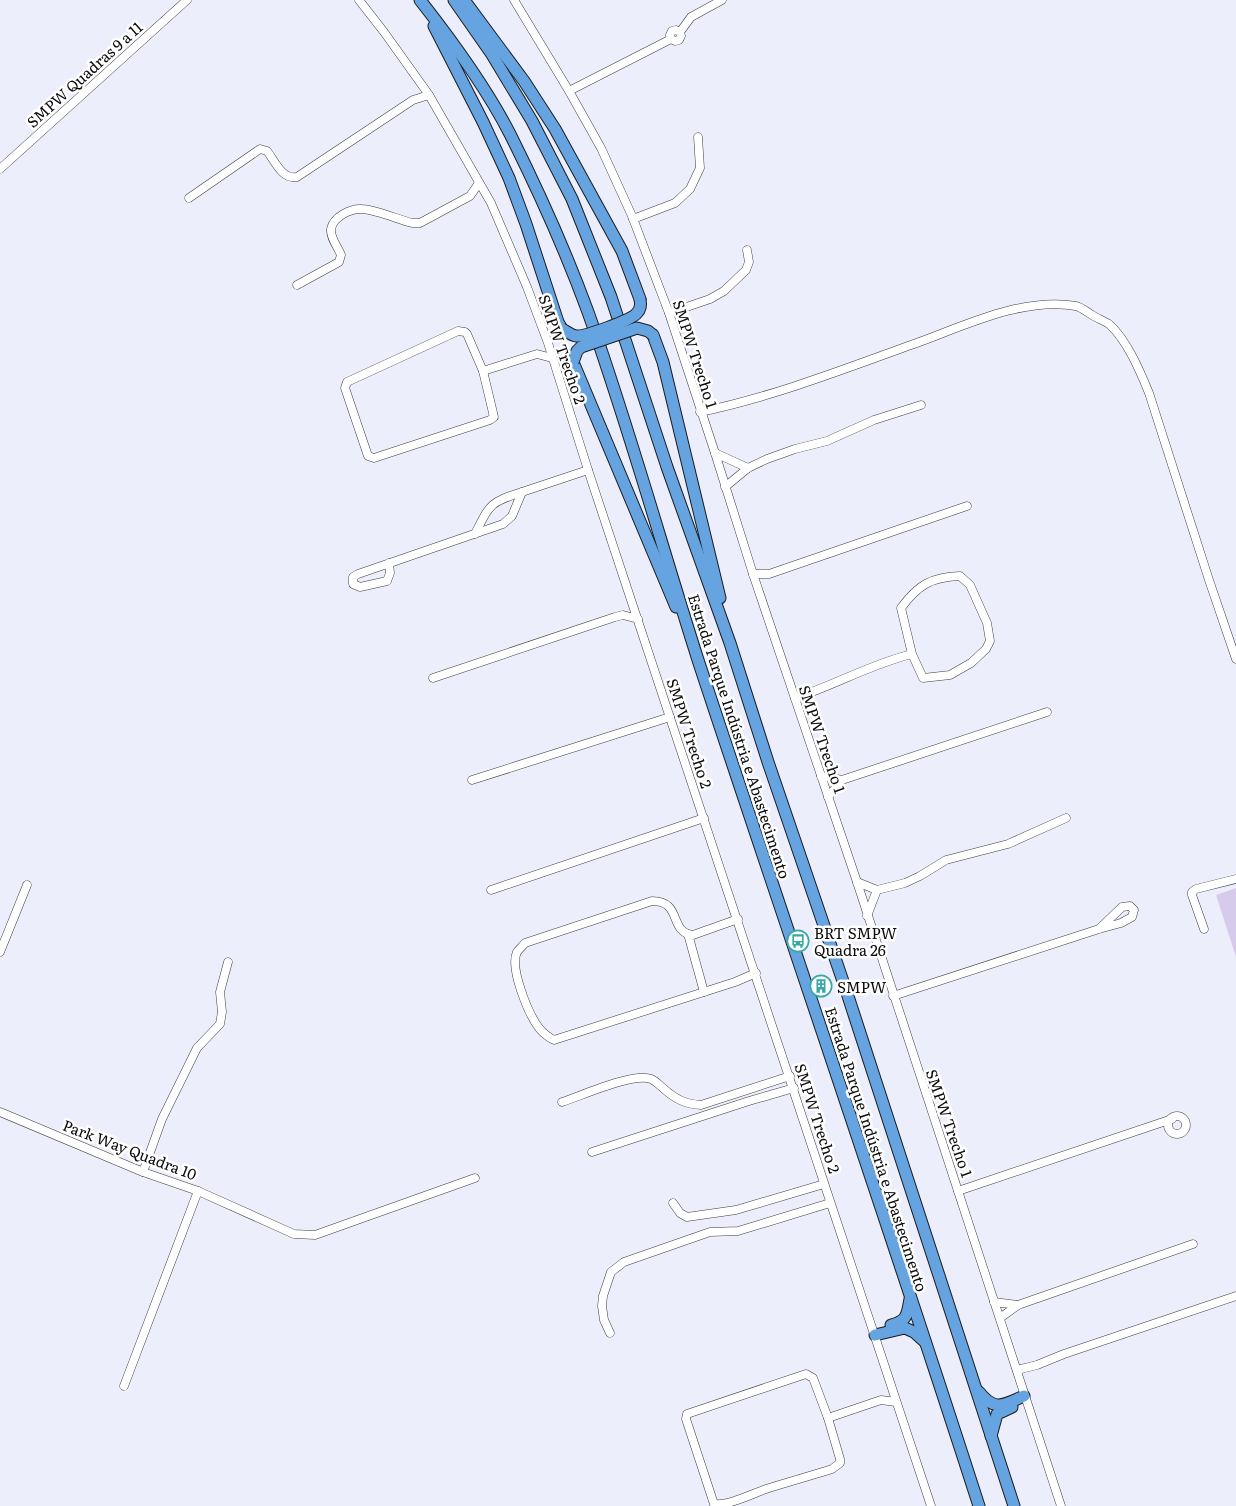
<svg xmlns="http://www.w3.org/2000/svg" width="1236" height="1506" viewBox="0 0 1236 1506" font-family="Literata,serif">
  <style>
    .pitch { fill: #d7cbeb }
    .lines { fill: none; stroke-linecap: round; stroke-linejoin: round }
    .minor-casing { stroke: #3e3e3e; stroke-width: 9 }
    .highway-casing { stroke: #1c1c1c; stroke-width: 13 }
    .minor { stroke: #fff; stroke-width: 8 }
    .highway { stroke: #65a3e1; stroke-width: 11 }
    .highway-bridge-casing { stroke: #1c1c1c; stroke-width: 13; stroke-linecap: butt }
    .highway-bridge { stroke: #65a3e1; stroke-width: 11 }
    .labels { text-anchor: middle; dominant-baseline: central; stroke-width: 5; stroke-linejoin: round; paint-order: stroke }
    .street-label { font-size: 15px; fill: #0b0b0b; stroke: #fff }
    .poi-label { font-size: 15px; fill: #0b0b0b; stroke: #fff; text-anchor: start }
  </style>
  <rect width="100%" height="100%" fill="#eceefc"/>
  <!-- pitch -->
  <path class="pitch" d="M 1236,888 L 1236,957 L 1216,895 Z"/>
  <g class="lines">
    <!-- minor casing -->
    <g class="minor-casing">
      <g id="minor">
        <path d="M 359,0 L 384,32 L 429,95 L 491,203 L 527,287 L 548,343 L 588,470 L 931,1506"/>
        <path d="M 514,0 L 569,91 L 601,148 L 632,216 L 669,313 L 715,453 L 753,574 L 857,882 L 1061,1506"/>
        <path d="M 680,32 L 676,30 L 672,31 L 670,35 L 671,39 L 675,41 L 679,40 L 681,36 L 680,32 L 691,17 L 722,0"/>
        <path d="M 569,91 L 671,39"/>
        <path d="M 0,169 L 187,0"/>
        <path d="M 189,198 L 260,149 L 267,151 C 275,161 282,180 297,177 L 413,100 L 429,95"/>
        <path d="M 633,219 L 675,203 L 690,189 L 700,168 L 698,137"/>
        <path d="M 297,285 L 339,262 L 341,255 C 338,247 330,238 331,229 C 333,217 351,208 362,209 C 377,210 397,219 412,223 L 420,223 L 470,196 L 479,183"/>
        <path d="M 669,313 L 710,299 L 724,291 L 746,270 L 749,262 L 747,250"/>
        <path d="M 458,331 L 465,332 L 467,334 L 483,371 L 494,417 L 490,420 L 374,458 L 368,456 L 345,388 L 347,382 Z"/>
        <path d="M 483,371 L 537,354 L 552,358"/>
        <path d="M 700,412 C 772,397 842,370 911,345 C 960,328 1022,296 1076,306 C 1081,307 1087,312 1092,315 C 1097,318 1104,321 1109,324 C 1127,340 1140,371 1149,393 L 1209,580 L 1236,659"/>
        <path d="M 715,453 L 748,468"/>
        <path d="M 725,487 L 748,468 L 767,459 L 795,449 L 827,441 L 874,420 L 921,405"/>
        <path d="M 475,534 C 490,504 490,502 522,492"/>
        <path d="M 389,563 L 390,573 L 387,581 L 360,587 L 353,584 L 353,577 L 358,574 L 503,524 L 512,516 L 522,492 L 588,470"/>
        <path d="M 753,574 L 769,574 L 967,506"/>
        <path d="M 433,678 L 615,617 L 623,615 L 638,619"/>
        <path d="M 795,698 C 835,685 871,664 912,654 L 923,678 L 950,675 L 971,663 L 986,649 L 990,641 L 987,623 L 970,585 L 960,576 C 931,577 918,585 901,608 L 912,654"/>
        <path d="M 821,776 L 842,780 L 1047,712"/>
        <path d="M 472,780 L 670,717"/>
        <path d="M 828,797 L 842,780"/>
        <path d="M 857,882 L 877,890 L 905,883 L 920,876 L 946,860 L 1008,844 L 1066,818"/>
        <path d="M 491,890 L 704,818"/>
        <path d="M 867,916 L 877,890"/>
        <path d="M 738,919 L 693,935 C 668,932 683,901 652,901 L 525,943 C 523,946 519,949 517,952 C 509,968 529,1015 539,1028 C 543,1033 548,1037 554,1040 L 735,982 L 756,973"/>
        <path d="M 1204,929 L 1192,895 L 1192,892 L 1196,889 L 1236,879"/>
        <path d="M 688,934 L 704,992"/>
        <path d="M 0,952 L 27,885"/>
        <path d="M 893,996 L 1099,929 L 1121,923 L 1132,917 L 1134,910 L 1130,906 L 1122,907 L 1099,929"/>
        <path d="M 562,1102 C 581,1096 634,1072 651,1079 C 656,1081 659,1085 663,1088 C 675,1099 685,1104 701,1105 L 790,1076"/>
        <path d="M 0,1112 L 143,1172 L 198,1191 L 294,1234 L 315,1235 L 475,1178"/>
        <circle cx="1177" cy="1125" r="9"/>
        <path d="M 592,1152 L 749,1101 L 794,1088"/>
        <path d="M 143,1172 L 162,1119 L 197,1048 L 220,1024 L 222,1012 L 220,992 L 228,962"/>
        <path d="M 958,1191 L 1172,1119"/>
        <path d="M 673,1203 L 680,1213 L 687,1217 L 736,1210 L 824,1184"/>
        <path d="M 994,1302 L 1018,1305"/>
        <path d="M 1000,1318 L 1018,1305 L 1193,1244"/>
        <path d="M 610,1333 L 604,1320 L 602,1306 L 603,1296 L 611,1272 L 624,1262 L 710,1232 L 738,1231 L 830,1203"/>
        <path d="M 1017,1370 L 1037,1365 L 1064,1354 L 1236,1296"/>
        <path d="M 806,1374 L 813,1378 L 828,1418 L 840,1459 L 840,1463 L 832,1469 C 810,1476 788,1482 766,1489 C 752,1494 728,1506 714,1504 L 686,1419 L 687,1414 Z"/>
        <path d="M 124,1386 L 198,1191"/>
        <path d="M 828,1418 L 881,1400 L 896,1402"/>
      </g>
    </g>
    <!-- highway casing -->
    <g class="highway-casing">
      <g id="highway">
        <path d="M 420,0 C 453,42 486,87 510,134 C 539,192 566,252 588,312 C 629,427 661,544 698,660 C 791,942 888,1223 979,1506"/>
        <path d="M 454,0 L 491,53 L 532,121 L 572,199 L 611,297 L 667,467 L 730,643 L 768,762 L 847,993 L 1014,1506"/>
        <path d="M 464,0 L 524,81 L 555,129 L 622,251 L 640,299"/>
        <path d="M 434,26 L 483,122 L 509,178 L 526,224 L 558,322 L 562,329"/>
        <path d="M 653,335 L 663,362 L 720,598"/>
        <path d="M 573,362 L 676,607"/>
        <path d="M 891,1325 C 908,1321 907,1314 910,1299"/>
        <path d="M 875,1335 L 905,1328 L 914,1332 L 925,1342"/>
        <path d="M 979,1392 C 995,1412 1003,1405 1024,1396"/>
        <path d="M 991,1436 L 997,1414 L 1012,1407"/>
      </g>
    </g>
    <!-- minor -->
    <use href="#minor" class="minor"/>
    <!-- highway -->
    <use href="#highway" class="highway"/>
    <!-- highway-bridge casing -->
    <g class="highway-bridge-casing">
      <g id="highway-bridge">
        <path d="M 562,329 C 566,331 571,335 576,336 C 584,337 632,320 637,313 C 641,309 641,304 640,299"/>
        <path d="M 573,362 L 577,351 L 581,347 L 637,328 L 648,331 L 653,335"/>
      </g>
    </g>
    <!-- highway-bridge -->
    <use href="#highway-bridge" class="highway-bridge"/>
  </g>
  <!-- icons -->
  <defs>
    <g id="bus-ring" transform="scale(1.125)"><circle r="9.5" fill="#fff" stroke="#36a8a8" stroke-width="1.5"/><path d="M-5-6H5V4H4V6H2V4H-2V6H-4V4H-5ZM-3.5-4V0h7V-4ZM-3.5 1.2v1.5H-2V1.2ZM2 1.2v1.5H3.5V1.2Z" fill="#36a8a8"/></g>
    <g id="building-ring" transform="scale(1.125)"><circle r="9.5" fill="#fff" stroke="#36a8a8" stroke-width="1.5"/><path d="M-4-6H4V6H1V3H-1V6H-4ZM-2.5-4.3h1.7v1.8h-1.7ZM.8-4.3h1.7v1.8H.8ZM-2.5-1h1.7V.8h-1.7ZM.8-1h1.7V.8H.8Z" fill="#36a8a8"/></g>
  </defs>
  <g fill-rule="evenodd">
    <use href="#bus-ring" x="798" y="941"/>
    <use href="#building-ring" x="821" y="986"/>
  </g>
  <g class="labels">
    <!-- street labels -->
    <g class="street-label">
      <text transform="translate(84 74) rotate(-42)">SMPW Quadras 9 a 11</text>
      <text transform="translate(563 349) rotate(71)">SMPW Trecho 2</text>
      <text transform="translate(696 354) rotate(72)">SMPW Trecho 1</text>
      <text transform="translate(690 733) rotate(72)">SMPW Trecho 2</text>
      <text transform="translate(740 736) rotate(72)">Estrada Parque Indústria e Abastecimento</text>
      <text transform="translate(823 739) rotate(71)">SMPW Trecho 1</text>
      <text transform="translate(818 1118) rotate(72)">SMPW Trecho 2</text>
      <text transform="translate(950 1123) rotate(71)">SMPW Trecho 1</text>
      <text transform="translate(130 1149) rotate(21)">Park Way Quadra 10</text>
      <text transform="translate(877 1149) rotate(72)">Estrada Parque Indústria e Abastecimento</text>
    </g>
    <!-- poi labels -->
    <g class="poi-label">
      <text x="814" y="932">BRT SMPW<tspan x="814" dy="17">Quadra 26</tspan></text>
      <text x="837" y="986">SMPW</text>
    </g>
  </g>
</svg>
